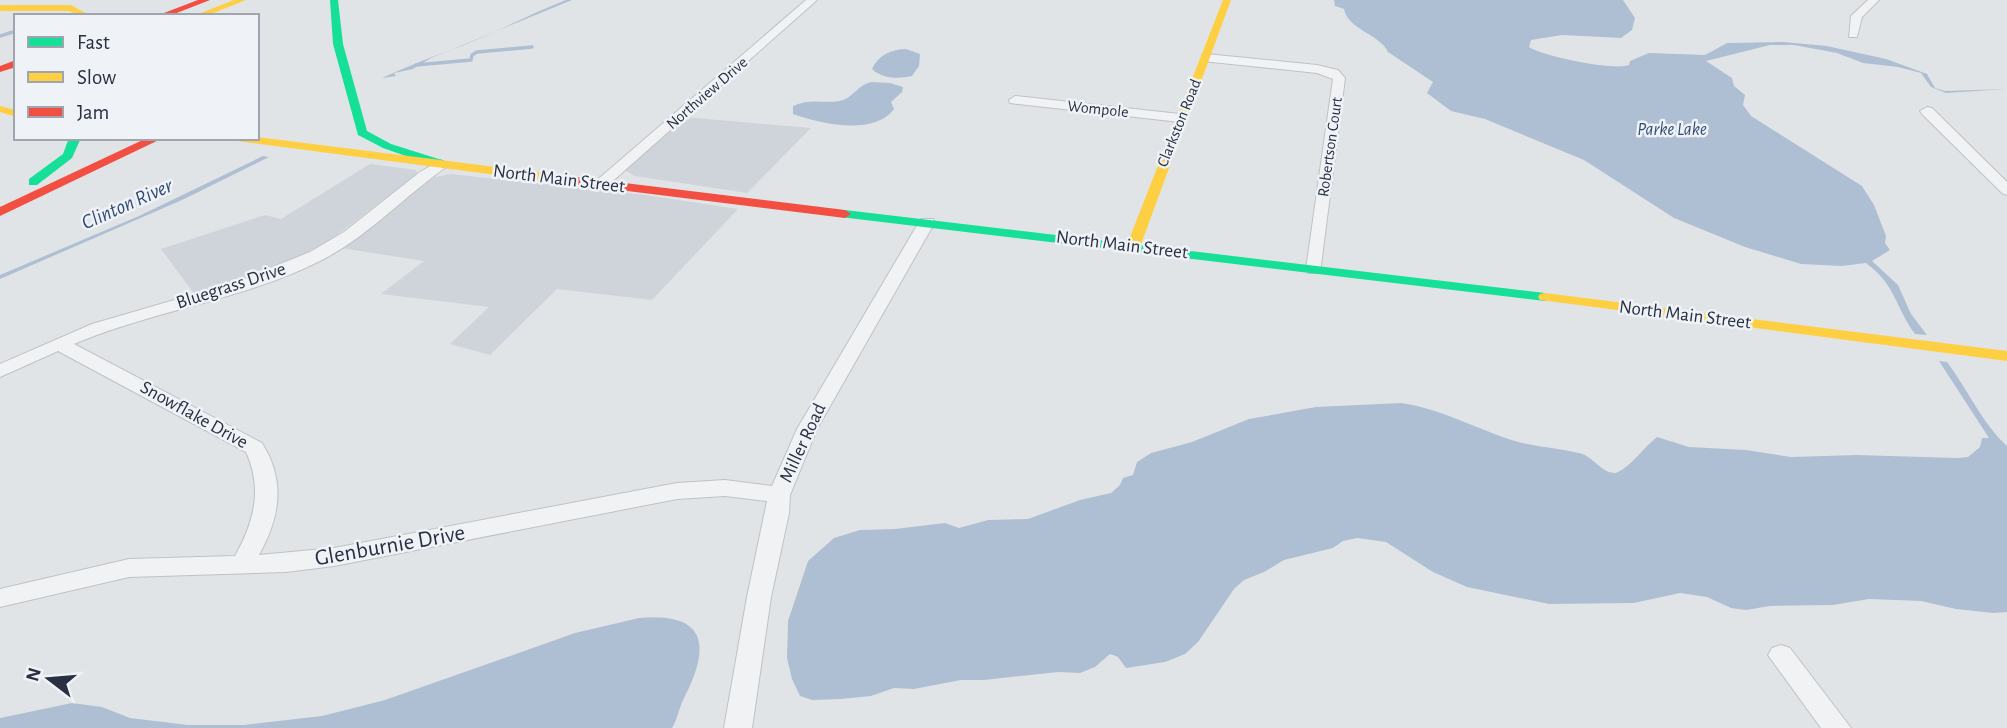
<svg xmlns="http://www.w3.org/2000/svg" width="2007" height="728" viewBox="0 0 2007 728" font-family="'Alegreya Sans',sans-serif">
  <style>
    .built { fill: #cfd3da }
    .water { fill: #afbfd3 }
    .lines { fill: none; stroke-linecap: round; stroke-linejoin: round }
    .stream { stroke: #afbfd3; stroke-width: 3.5 }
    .street-casing { stroke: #bfc2c5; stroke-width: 2 }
    .street { fill: #f1f2f3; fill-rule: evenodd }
    .fast { fill: #16e098; fill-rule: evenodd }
    .slow { fill: #ffcf43; fill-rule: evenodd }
    .jam { fill: #f24e42; fill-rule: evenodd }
    .labels { text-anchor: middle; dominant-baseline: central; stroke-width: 5; stroke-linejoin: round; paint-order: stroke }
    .far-street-label { font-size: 16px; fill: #283041; stroke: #eff2f6 }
    .far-water-label { font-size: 18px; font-style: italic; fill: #314c76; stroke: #eff2f6 }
    .street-label { font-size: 19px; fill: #283041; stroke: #eff2f6 }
    .water-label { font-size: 21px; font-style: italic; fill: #314c76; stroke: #eff2f6 }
    .near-street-label { font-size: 23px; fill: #283041; stroke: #eff2f6 }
  </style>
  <rect width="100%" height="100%" fill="#e1e4e7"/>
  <!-- built -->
  <g class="built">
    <path d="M 684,117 L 811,128 L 747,193 L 635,176 L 625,170 Z"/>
    <path d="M 370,164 L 416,170 L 417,174 L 325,244 L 244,280 L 195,295 L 161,249 L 265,215 L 281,219 Z"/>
    <path d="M 451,174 L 645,195 L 738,209 L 652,300 L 557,289 L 490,355 L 450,344 L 489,307 L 381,294 L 424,261 L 341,248 L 422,185 L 436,177 Z"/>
  </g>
  <!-- water -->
  <g class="water">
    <path d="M 566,0 L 572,0 L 431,58 L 413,69 L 394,73 L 396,76 L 382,78 C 402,69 423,60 445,52 C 486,38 525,16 566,0 Z"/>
    <path d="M 1334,0 L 1623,0 L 1635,18 L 1632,30 L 1621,38 L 1562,35 L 1531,40 L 1529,47 C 1542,56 1614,71 1629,65 L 1630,61 L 1649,53 L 1705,55 L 1727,43 L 1784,42 L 1827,46 L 1886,59 L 1927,74 L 1935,88 L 1945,91 L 2007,89 L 1946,93 L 1931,87 L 1921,73 L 1898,67 L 1863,63 L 1837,53 L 1794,45 L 1770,45 L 1706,61 L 1732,78 L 1734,86 L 1745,95 L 1743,105 L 1751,116 L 1862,186 L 1874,205 L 1886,236 L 1885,243 L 1890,250 L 1872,261 L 1898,285 L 1911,314 L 1927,335 L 1915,334 C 1895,307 1896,285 1866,263 L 1842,266 L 1801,264 L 1745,247 L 1674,218 L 1584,160 L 1485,119 L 1451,111 L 1427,93 L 1433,82 L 1388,52 C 1380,34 1348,30 1344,9 L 1335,6 Z"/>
    <path d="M 906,49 L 920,54 L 919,66 L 912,76 C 899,79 882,79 872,69 C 878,55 892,49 906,49 Z"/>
    <path d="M 871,82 L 890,83 L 903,87 L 902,92 L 891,102 L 894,109 C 875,136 820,124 793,114 L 793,106 C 813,97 826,105 843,100 C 854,96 858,85 871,82 Z"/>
    <path d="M 263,156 L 269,157 L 182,200 L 0,279 L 0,275 L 139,216 Z"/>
    <path d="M 1939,361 L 1947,362 C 1968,390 1982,423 2007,446 L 2007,612 L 1993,613 L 1956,609 L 1921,601 L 1869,599 L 1833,605 L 1770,606 L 1746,610 L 1731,608 L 1707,597 L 1680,593 L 1634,603 L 1549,604 L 1467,587 L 1433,572 L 1386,542 L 1357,538 L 1343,541 L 1333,548 L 1284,560 L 1264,572 L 1244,580 L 1234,589 L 1198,642 L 1185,654 L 1165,662 L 1126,668 L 1118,657 L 1110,654 L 1095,667 L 1080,673 L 1058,672 L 984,680 L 961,680 L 914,689 L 894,688 L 871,696 L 841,699 L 812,700 L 800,696 L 792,679 L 787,658 L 788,621 L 808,561 L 834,538 L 860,530 L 895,529 L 945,523 L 959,528 L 988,520 L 1028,519 L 1080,500 L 1111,493 L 1120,485 L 1123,478 L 1133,475 L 1137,462 L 1151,453 L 1192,442 L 1249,419 L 1316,407 L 1401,403 C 1442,409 1476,429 1515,441 C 1536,447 1558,448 1579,453 C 1594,456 1600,473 1616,473 C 1633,465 1642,449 1657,437 L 1689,447 L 1746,450 L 1791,457 L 1857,455 L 1958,458 L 1968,457 L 1980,447 L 1982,438 L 1989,438 Z"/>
    <path d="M 639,618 C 707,612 711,646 684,698 C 679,708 678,718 672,728 L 0,728 L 0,718 L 72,703 L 102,707 L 130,718 L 188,725 L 244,725 L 322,716 L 385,700 L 575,633 Z"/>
  </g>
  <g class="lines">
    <!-- stream -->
    <g class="stream">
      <path d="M 0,36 L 16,31"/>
      <path d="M 416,65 L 471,60 L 472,55 L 477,52 L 532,47"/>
    </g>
    <!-- street casing -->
    <g class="street-casing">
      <g id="street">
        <path d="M 806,0 L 817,0 L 606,187 L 596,187 L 594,184 L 596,181 Z"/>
        <path d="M 1868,0 L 1879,0 L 1862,17 L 1857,37 L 1849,37 L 1851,16 Z"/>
        <path d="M 1206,54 L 1317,65 L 1338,70 L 1345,78 L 1320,273 L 1308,273 L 1306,269 L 1333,79 L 1317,73 L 1202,61 L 1202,55 Z"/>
        <path d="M 1015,96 L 1180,114 L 1187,118 L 1180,122 L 1010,103 L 1009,100 Z"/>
        <path d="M 1927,107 L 1932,108 L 2007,182 L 2007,195 L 2002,193 L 1922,114 L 1920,111 Z"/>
        <path d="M 441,160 L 448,164 L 446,167 C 404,197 368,236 322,260 C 243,300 154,310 74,344 L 262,443 C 286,481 280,517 259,555 L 334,548 L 677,483 L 725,480 L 772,486 L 797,429 L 919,222 L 921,219 L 933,219 L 935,222 L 817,429 L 790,495 L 789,513 L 771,597 L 752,728 L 724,728 L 747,597 L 767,501 L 725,496 L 677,499 L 334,566 L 286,572 L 129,577 L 0,607 L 0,589 L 129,559 L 235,556 C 254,522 263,489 246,452 L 58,351 L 0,377 L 0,364 L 92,324 L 236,282 L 310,252 L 344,232 L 420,172 Z"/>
        <path d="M 1781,645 L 1790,648 L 1851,728 L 1821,728 L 1768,655 L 1772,648 Z"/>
      </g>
    </g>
    <!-- street -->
    <use href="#street" class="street"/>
    <!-- fast -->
    <g class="fast">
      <path d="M 330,0 L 338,0 L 343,44 L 367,131 L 391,144 L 445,161 L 445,167 L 437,167 L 383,148 L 358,135 L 333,44 Z"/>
      <path d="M 69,138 L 81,138 L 72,158 L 37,185 L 29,185 L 29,179 L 63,154 Z"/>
      <path d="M 845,210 L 1545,293 L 1552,297 L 1545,301 L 840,217 L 840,211 Z"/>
    </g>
    <!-- slow -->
    <g class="slow">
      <path d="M 234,0 L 246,0 L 206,16 L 193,16 Z"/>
      <path d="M 1223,0 L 1231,0 L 1140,247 L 1138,250 L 1128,250 L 1126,247 Z"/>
      <path d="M 0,5 L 71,5 L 91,16 L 80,16 L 69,11 L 0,11 Z"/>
      <path d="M 0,106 L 16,110 L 16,117 L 0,112 Z"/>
      <path d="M 257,137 L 551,174 L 557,178 L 551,182 L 237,141 L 231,138 Z"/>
      <path d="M 1545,293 L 2007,351 L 2007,361 L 1540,300 L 1538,297 L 1540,294 Z"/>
    </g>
    <!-- jam -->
    <g class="jam">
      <path d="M 198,0 L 210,0 L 169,16 L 156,16 Z"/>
      <path d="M 16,60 L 16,67 L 0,72 L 0,66 Z"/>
      <path d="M 147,138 L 163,138 L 0,216 L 0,207 Z"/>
      <path d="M 551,174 L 845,210 L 851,214 L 845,218 L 547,181 L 547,175 Z"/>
    </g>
  </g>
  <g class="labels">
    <!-- far-street labels -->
    <g class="far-street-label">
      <text transform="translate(707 93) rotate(-41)">Northview Drive</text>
      <text transform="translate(1098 109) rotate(6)">Wompole</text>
      <text transform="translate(1179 123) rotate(-68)">Clarkston Road</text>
      <text transform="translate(1330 147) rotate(-82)">Robertson Court</text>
    </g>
    <!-- far-water labels -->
    <g class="far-water-label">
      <text x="1672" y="130">Parke Lake</text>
    </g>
    <!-- street labels -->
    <g class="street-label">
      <text transform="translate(559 179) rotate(7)">North Main Street</text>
      <text transform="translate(1122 245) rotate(7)">North Main Street</text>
      <text transform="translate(231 286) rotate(-18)">Bluegrass Drive</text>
      <text transform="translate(1685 315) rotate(7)">North Main Street</text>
      <text transform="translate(194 415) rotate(29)">Snowflake Drive</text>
      <text transform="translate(803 443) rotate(-65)">Miller Road</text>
    </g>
    <!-- water labels -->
    <g class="water-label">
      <text transform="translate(127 204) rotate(-24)">Clinton River</text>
    </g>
    <!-- near-street labels -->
    <g class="near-street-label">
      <text transform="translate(390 546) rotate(-10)">Glenburnie Drive</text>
    </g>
  </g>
  <!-- legend -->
  <rect x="14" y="14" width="245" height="126" fill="#eff2f6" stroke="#9fa4ae" stroke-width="2"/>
  <rect x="28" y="37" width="35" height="10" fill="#16e098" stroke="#9fa4ae" stroke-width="2"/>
  <text x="77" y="49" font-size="21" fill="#283041">Fast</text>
  <rect x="28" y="72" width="35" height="10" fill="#ffcf43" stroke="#9fa4ae" stroke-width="2"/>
  <text x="77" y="84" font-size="21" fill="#283041">Slow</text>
  <rect x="28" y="107" width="35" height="10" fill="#f24e42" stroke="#9fa4ae" stroke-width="2"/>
  <text x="77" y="119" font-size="21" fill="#283041">Jam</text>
  <!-- north arrow -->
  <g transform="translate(49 679) rotate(286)" stroke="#eff2f6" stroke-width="5" paint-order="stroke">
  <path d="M0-5L12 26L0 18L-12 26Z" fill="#283041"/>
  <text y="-10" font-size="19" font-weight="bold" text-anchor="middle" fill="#283041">N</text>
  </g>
</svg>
